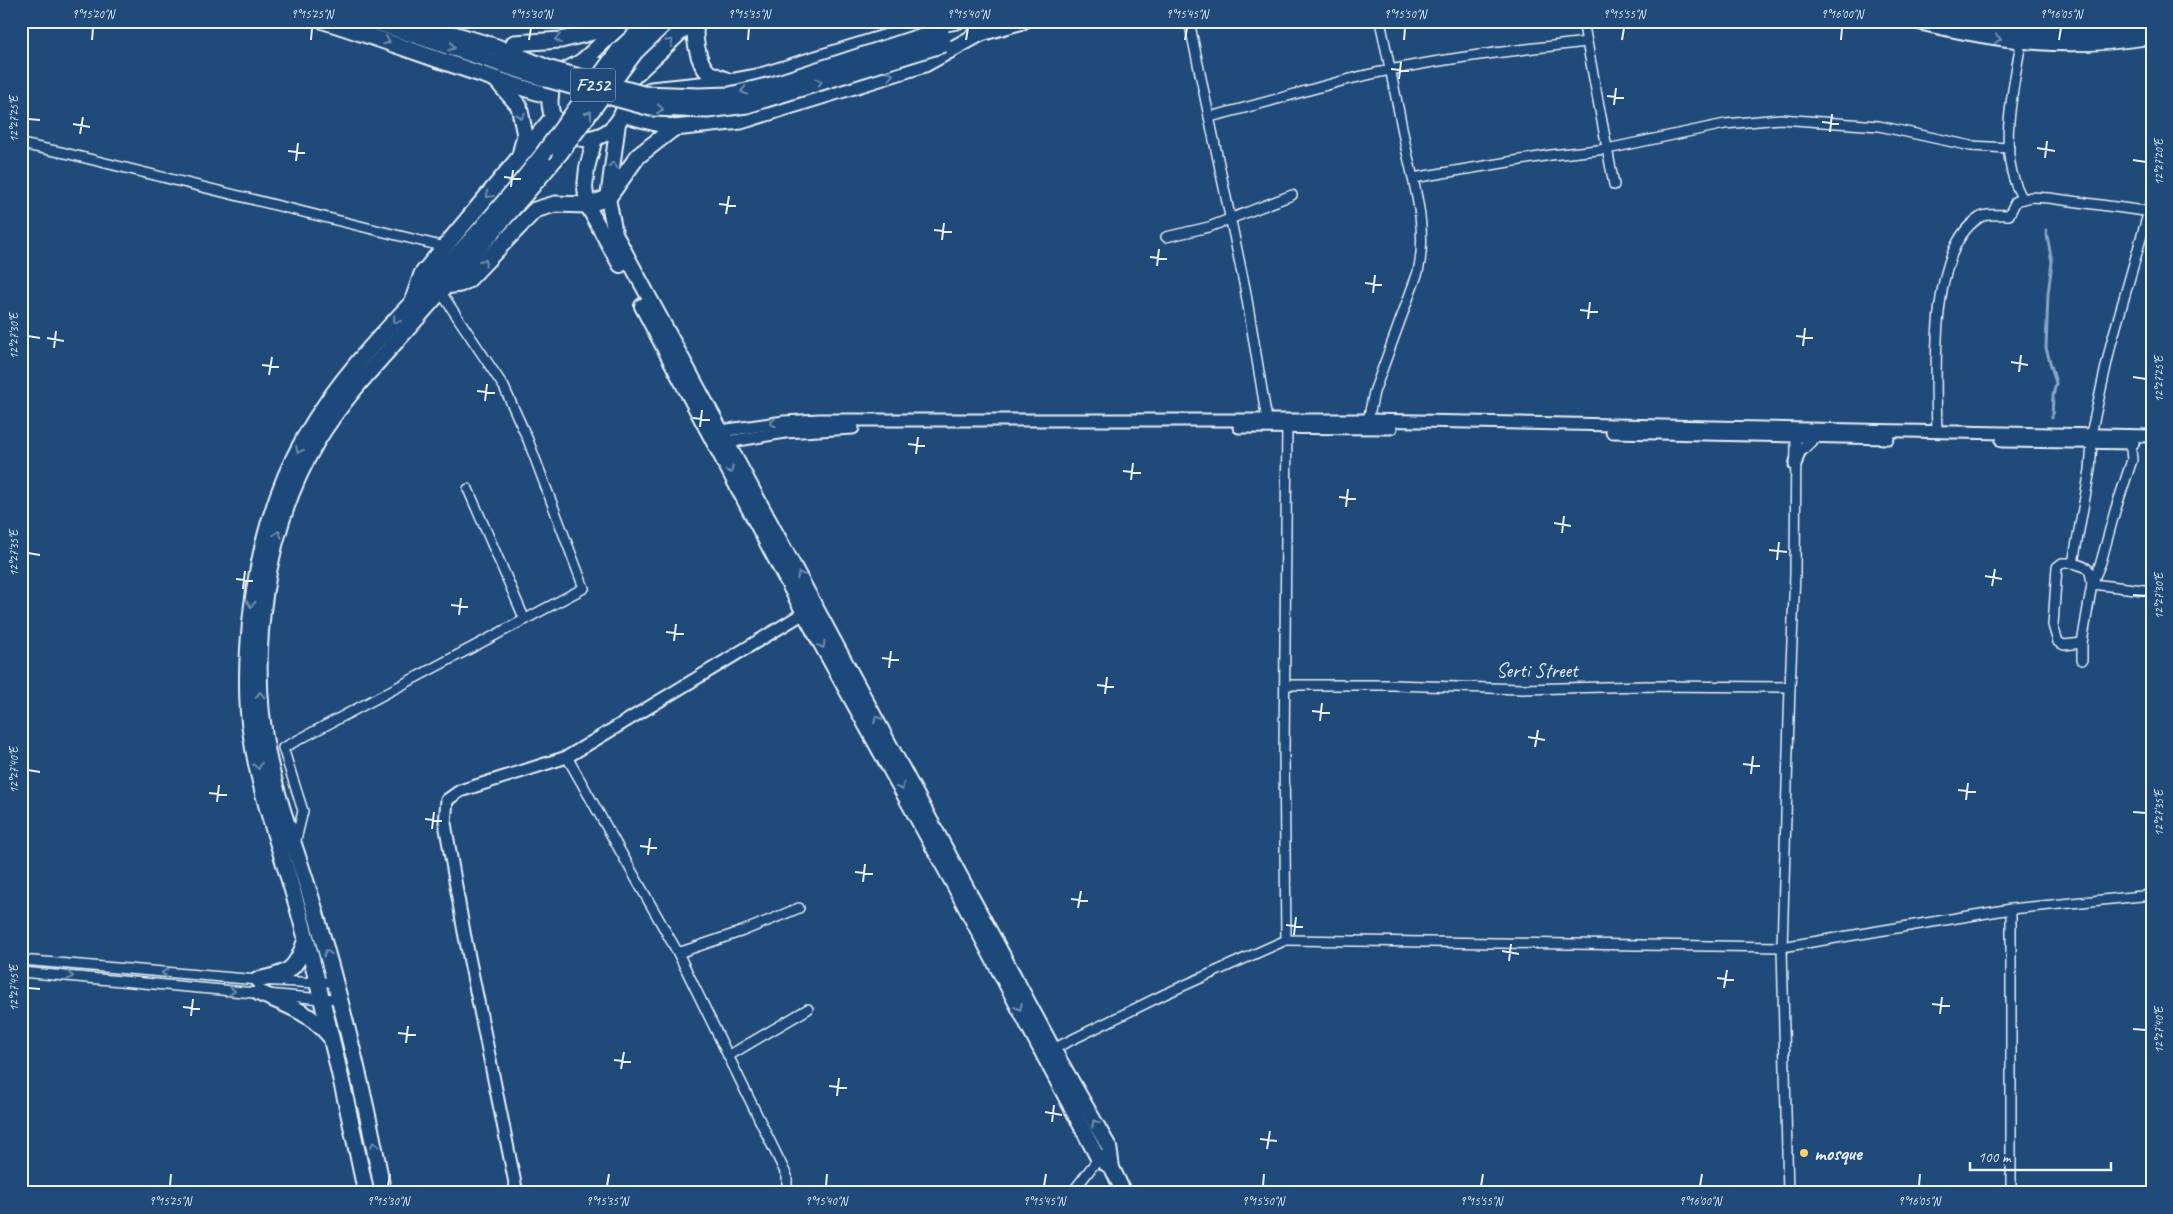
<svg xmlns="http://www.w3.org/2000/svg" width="2173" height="1214" viewBox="0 0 2173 1214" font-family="Caveat,sans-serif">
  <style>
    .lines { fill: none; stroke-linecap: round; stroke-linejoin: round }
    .stream { stroke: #87a8c5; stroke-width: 3 }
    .minor-casing { stroke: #e8f1f8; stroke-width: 12 }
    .tertiary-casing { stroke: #e8f1f8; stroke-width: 15 }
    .secondary-casing { stroke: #e8f1f8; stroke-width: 18 }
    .primary-casing { stroke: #e8f1f8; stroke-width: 19 }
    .minor { stroke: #1f4a7a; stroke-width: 9 }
    .tertiary { stroke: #1f4a7a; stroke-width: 11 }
    .secondary { stroke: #1f4a7a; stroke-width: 14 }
    .primary { stroke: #1f4a7a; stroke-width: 15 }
    .primary-bridge-casing { stroke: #e8f1f8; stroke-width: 19; stroke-linecap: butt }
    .primary-bridge { stroke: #1f4a7a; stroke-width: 15 }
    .oneway { stroke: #6f8dac }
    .ticks { fill: none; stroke: #e8f1f8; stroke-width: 2 }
    .poi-dot { fill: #ffd166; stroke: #1f4a7a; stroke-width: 2 }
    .labels { text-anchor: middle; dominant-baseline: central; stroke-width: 4; stroke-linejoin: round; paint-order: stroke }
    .shield { fill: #1f4a7a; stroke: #acbfd2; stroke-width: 1 }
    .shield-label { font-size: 19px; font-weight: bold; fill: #e8f1f8 }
    .street-label { font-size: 20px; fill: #e8f1f8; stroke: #1f4a7a }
    .poi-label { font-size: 20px; font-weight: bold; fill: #e8f1f8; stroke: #1f4a7a; text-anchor: start }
    .neatline { fill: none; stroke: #e8f1f8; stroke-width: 2 }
    .ticks-label { font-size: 12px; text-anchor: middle; fill: #e8f1f8 }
  </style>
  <rect width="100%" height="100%" fill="#1f4a7a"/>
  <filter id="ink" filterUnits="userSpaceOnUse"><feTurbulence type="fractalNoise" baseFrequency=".02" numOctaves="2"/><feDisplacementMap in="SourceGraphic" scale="10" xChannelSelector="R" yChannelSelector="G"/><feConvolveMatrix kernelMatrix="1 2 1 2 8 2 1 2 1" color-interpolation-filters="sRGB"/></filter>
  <g filter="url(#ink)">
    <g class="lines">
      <!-- stream -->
      <path class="stream" d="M 2046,230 L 2052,262 L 2048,294 L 2046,348 L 2056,383 L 2053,396 L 2052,418"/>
      <!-- minor casing -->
      <g class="minor-casing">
        <g id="minor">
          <path d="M 1189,21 L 1245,288 L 1268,426"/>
          <path d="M 1583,21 L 1614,185"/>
          <path d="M 2021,41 C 2014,91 1995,154 2023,199"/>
          <path d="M 1209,117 C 1255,106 1300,92 1346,80 C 1425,60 1507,51 1587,42"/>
          <path d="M 21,144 L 65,153 L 445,247"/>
          <path d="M 1413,178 L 1551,155 L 1607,149 L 1725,124 L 1780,119 L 1879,126 L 1971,146 L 2009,148"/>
          <path d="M 1166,237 L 1209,227 L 1292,195"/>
          <path d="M 1367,425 L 1374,392 L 1418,272 C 1428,231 1415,188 1406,148 C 1398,106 1389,63 1380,21"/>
          <path d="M 1937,432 C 1936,380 1928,249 1979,218 C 1986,213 2000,215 2009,215 L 2016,201 L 2031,197 L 2049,198 L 2152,212"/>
          <path d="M 2091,434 L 2111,344 L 2152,200"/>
          <path d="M 2092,443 L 2090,470 L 2073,563 C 2089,568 2090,567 2092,584 L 2152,591"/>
          <path d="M 468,489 L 525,620"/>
          <path d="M 2073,563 L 2062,563 L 2057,567 L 2053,625 L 2058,642 L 2064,645 L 2082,643"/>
          <path d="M 2082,660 L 2082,643 L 2092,584 L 2101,562 L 2115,511 L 2132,460 L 2130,438"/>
          <path d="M 1285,685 L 1392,685 L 1522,689 L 1646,686 L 1790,687"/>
          <path d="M 567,757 L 678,953 L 787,1176 L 787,1193"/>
          <path d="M 295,844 L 303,811 L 283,748 L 584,588 L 528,440 L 504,387 L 440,291"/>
          <path d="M 2011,909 L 2011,1193"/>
          <path d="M 1286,940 L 1782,947 L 2011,909 L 2152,895"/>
          <path d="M 678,953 L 743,931 L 799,908"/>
          <path d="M 21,960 L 258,980 L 318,983 L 335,981"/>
          <path d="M 21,972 L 322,999 L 339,998"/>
          <path d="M 1053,1049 L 1165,994 L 1286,940 L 1284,753 L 1287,423"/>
          <path d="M 728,1056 L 808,1009"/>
          <path d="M 1072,1193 L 1101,1155"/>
          <path d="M 1788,1193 L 1782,947 L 1790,687 L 1795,574 L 1796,431"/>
        </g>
      </g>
      <!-- tertiary casing -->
      <g class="tertiary-casing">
        <g id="tertiary">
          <path d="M 1239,427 L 1391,428"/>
          <path d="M 714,432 L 784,422 L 819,420 L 1367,420 L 2152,436"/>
          <path d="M 1612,432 L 1888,438"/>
          <path d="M 2002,441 L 2133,443"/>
          <path d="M 721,443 L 785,432 L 853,428"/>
          <path d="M 1795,465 L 1799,452 L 1814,438"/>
          <path d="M 517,1193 L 464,932 L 445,823 L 447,800 L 460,791 L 567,757 L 804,613"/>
        </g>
      </g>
      <!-- secondary casing -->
      <g class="secondary-casing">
        <g id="secondary">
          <path d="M 618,123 L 608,198 L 615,234 L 1053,1049 L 1109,1147 L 1112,1168 L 1124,1193"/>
          <path d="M 595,138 L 587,168 L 585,187 L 587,205 L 620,265"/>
          <path d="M 642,306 L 804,613 L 954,885 L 1098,1158 L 1112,1168"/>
        </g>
      </g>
      <!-- primary casing -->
      <g class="primary-casing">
        <g id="primary">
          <path d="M 324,21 C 400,45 474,74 550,96"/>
          <path d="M 372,21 L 546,79"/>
          <path d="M 410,21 L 497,47 L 550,69"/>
          <path d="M 697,21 C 692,34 698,64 709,73 C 714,76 722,78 728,81"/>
          <path d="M 1917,21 C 1999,41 2067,50 2152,36"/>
          <path d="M 1974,21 C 2033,31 2093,31 2152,22"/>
          <path d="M 974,35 L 1023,21"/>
          <path d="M 514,43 L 561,40 L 621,25"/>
          <path d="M 580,63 L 604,66 L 615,75"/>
          <path d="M 497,81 L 519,106 L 525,135 L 520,155"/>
          <path d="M 623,86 L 692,21"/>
          <path d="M 651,90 L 729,82 L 761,76 L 913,29 L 957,21"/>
          <path d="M 625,105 C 616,149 554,151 550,104 C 550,96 550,89 554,82 C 560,70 571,69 581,62 C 597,50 610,33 627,21"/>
          <path d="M 623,114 L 674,128 L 741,121 L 925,64 L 983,32"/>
          <path d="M 445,286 L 460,284 L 468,280 L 535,210 L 555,204 L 587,205 L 608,198 L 638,156 L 674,128"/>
          <path d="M 414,297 L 422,274 L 553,117"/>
          <path d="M 258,980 C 289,973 296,971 306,939"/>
          <path d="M 259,993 C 287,1005 309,1012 329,1035"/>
          <path d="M 366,1193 C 347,1102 326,1012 302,923 C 285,860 260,798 251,733 C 246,703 247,671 249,641 C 254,569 269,500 305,437 C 340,375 393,323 441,272 C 477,235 511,195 543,154"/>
          <path d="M 383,1193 C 366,1098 342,1004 315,911 C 300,859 279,809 268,756 C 247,655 264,530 317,441 C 346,393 386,354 423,311 C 469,259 515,207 560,153"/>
        </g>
      </g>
      <!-- minor -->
      <use href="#minor" class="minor"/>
      <!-- tertiary -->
      <use href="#tertiary" class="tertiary"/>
      <!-- secondary -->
      <use href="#secondary" class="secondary"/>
      <!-- primary -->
      <use href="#primary" class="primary"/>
      <!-- primary-bridge casing -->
      <g class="primary-bridge-casing">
        <g id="primary-bridge">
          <path d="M 550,69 L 643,94 L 699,96 L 730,95 L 775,84 L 941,30"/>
          <path d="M 546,79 L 651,108 L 708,110 L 747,105 L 944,44"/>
          <path d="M 560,153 L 635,52 L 667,21"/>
          <path d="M 543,154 L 619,50 L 650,21"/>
        </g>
      </g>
      <!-- primary-bridge -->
      <use href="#primary-bridge" class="primary-bridge"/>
    </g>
    <!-- one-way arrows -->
    <defs><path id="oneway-chevron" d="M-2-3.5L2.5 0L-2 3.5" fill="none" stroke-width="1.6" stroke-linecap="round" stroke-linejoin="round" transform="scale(1.25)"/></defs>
    <g class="oneway">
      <use href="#oneway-chevron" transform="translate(558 39) rotate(173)"/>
      <use href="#oneway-chevron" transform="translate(1998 39) rotate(8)"/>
      <use href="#oneway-chevron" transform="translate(387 41) rotate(18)"/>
      <use href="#oneway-chevron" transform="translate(670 42) rotate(-43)"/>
      <use href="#oneway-chevron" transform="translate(452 47) rotate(18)"/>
      <use href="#oneway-chevron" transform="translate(890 75) rotate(-17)"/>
      <use href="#oneway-chevron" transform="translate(819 82) rotate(-18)"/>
      <use href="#oneway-chevron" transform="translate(744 91) rotate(167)"/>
      <use href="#oneway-chevron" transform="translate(660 109) rotate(6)"/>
      <use href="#oneway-chevron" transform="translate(589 114) rotate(-54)"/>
      <use href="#oneway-chevron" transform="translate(521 116) rotate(80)"/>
      <use href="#oneway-chevron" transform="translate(613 165) rotate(-82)"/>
      <use href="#oneway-chevron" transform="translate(489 195) rotate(130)"/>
      <use href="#oneway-chevron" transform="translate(484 262) rotate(-48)"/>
      <use href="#oneway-chevron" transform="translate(396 320) rotate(131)"/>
      <use href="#oneway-chevron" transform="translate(773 423) rotate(172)"/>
      <use href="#oneway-chevron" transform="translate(299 450) rotate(116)"/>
      <use href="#oneway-chevron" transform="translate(730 470) rotate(62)"/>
      <use href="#oneway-chevron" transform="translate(278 534) rotate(-74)"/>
      <use href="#oneway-chevron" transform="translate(800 575) rotate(-118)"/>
      <use href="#oneway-chevron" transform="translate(251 604) rotate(94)"/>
      <use href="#oneway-chevron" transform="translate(822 645) rotate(61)"/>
      <use href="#oneway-chevron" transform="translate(260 695) rotate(-92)"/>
      <use href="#oneway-chevron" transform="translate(877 719) rotate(-118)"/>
      <use href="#oneway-chevron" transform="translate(258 766) rotate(78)"/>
      <use href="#oneway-chevron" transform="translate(901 787) rotate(61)"/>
      <use href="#oneway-chevron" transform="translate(327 953) rotate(-106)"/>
      <use href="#oneway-chevron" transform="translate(165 973) rotate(-176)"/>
      <use href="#oneway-chevron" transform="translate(70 976) rotate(5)"/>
      <use href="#oneway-chevron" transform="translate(232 991) rotate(5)"/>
      <use href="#oneway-chevron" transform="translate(1019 1007) rotate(62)"/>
      <use href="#oneway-chevron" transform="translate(1095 1123) rotate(-119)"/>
      <use href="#oneway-chevron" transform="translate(374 1145) rotate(-101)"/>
    </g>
  </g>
  <!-- ticks -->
  <path class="ticks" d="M 92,40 L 93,28M 311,40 L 312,28M 529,40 L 531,28M 748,40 L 749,28M 966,40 L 968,28M 1185,40 L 1187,28M 1404,40 L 1405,28M 1622,40 L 1624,28M 1841,40 L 1842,28M 2059,40 L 2061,28M 1391,69 L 1409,71M 1399,79 L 1401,62M 1607,96 L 1624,98M 1614,105 L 1616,88M 28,119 L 40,120M 1822,122 L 1839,124M 73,124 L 90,127M 1830,132 L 1832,114M 80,134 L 83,117M 2037,148 L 2055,151M 288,151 L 305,153M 2045,158 L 2047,141M 2133,160 L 2146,162M 296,161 L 298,143M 504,177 L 521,179M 511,187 L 513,170M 719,204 L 736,206M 726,214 L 729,196M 934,230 L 952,232M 942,240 L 944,223M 1150,257 L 1167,259M 1157,266 L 1159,249M 1365,283 L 1382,285M 1373,293 L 1375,275M 1580,310 L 1598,312M 1588,319 L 1590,302M 28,336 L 40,338M 1796,336 L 1813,338M 47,338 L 64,341M 1803,346 L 1805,328M 54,348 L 56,331M 2011,362 L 2028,365M 262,365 L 279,367M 2019,372 L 2021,355M 269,375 L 272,357M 2133,377 L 2146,379M 477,391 L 495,393M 485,401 L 487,384M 693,418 L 710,420M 700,427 L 702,410M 908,444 L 925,446M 916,454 L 918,437M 1123,471 L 1141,473M 1131,480 L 1133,463M 1339,497 L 1356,499M 1346,507 L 1348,489M 1554,523 L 1571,526M 1562,533 L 1564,516M 1769,550 L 1787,552M 28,553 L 40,555M 1777,560 L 1779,542M 1985,576 L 2002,579M 236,579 L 253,581M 1992,586 L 1995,569M 243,589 L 245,571M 2133,595 L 2146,596M 451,605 L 468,607M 459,615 L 461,598M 666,632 L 684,634M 674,641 L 676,624M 882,658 L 899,660M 889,668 L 891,651M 1097,685 L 1114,687M 1105,694 L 1107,677M 1312,711 L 1330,713M 1320,721 L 1322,703M 1528,737 L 1545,740M 1535,747 L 1538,730M 1743,764 L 1760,766M 28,770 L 40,772M 1751,774 L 1753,756M 1958,790 L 1976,792M 209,793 L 227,795M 1966,800 L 1968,783M 217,802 L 219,785M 2133,812 L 2146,813M 425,819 L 442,821M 432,829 L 434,812M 640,846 L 657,848M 648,855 L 650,838M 855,872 L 873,874M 863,882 L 865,864M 1071,899 L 1088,901M 1078,908 L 1081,891M 1286,925 L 1303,927M 1294,935 L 1296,917M 1502,951 L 1519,954M 1509,961 L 1511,944M 1717,978 L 1734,980M 28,988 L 40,989M 1724,988 L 1727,970M 1932,1004 L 1950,1006M 183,1007 L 200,1009M 1940,1014 L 1942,997M 191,1016 L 193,999M 2133,1029 L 2146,1030M 398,1033 L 416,1035M 406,1043 L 408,1026M 614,1060 L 631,1062M 621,1069 L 624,1052M 829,1086 L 847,1088M 837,1096 L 839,1078M 1045,1112 L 1062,1115M 1052,1122 L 1054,1105M 1260,1139 L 1277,1141M 1267,1149 L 1270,1131M 170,1186 L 171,1174M 388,1186 L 390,1174M 607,1186 L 609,1174M 826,1186 L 827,1174M 1044,1186 L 1046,1174M 1263,1186 L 1264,1174M 1481,1186 L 1483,1174M 1700,1186 L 1702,1174M 1919,1186 L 1920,1174"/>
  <!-- markers -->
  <circle class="poi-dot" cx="1804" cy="1153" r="5"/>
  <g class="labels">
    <!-- shield labels -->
    <rect class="shield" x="570.5" y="68.5" width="45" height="33" rx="4"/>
    <g class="shield-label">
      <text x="593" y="85">F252</text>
    </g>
    <!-- street labels -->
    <g class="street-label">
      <text x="1537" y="670">Serti Street</text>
    </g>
    <!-- poi labels -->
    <g class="poi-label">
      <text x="1814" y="1153">mosque</text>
    </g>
  </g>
  <!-- margin -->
  <rect width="2173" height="1214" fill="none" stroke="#1f4a7a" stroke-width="55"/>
  <!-- scale -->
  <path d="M1970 1162v8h141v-8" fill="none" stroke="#e8f1f8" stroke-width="2.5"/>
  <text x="1978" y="1162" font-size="15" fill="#e8f1f8" stroke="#1f4a7a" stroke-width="4" paint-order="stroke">100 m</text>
  <rect x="28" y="28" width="2118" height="1158" class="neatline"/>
  <g class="ticks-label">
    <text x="93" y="18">9°15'20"N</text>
    <text x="312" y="18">9°15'25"N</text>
    <text x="531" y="18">9°15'30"N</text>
    <text x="749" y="18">9°15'35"N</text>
    <text x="968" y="18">9°15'40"N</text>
    <text x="1187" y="18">9°15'45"N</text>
    <text x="1405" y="18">9°15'50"N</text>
    <text x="1624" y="18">9°15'55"N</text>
    <text x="1842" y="18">9°16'00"N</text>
    <text x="2061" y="18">9°16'05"N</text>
    <text transform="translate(14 119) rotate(-90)" y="4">12°27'25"E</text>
    <text transform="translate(2159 162) rotate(-90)" y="4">12°27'20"E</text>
    <text transform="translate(14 336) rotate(-90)" y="4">12°27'30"E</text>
    <text transform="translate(2159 379) rotate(-90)" y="4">12°27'25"E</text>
    <text transform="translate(14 553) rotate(-90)" y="4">12°27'35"E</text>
    <text transform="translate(2159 596) rotate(-90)" y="4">12°27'30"E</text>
    <text transform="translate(14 770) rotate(-90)" y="4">12°27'40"E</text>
    <text transform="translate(2159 813) rotate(-90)" y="4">12°27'35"E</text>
    <text transform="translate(14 988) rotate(-90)" y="4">12°27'45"E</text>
    <text transform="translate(2159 1030) rotate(-90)" y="4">12°27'40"E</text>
    <text x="170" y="1205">9°15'25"N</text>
    <text x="388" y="1205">9°15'30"N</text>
    <text x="607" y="1205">9°15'35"N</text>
    <text x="826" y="1205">9°15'40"N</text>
    <text x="1044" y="1205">9°15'45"N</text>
    <text x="1263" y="1205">9°15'50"N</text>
    <text x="1481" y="1205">9°15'55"N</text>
    <text x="1700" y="1205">9°16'00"N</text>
    <text x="1919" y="1205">9°16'05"N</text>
  </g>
</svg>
